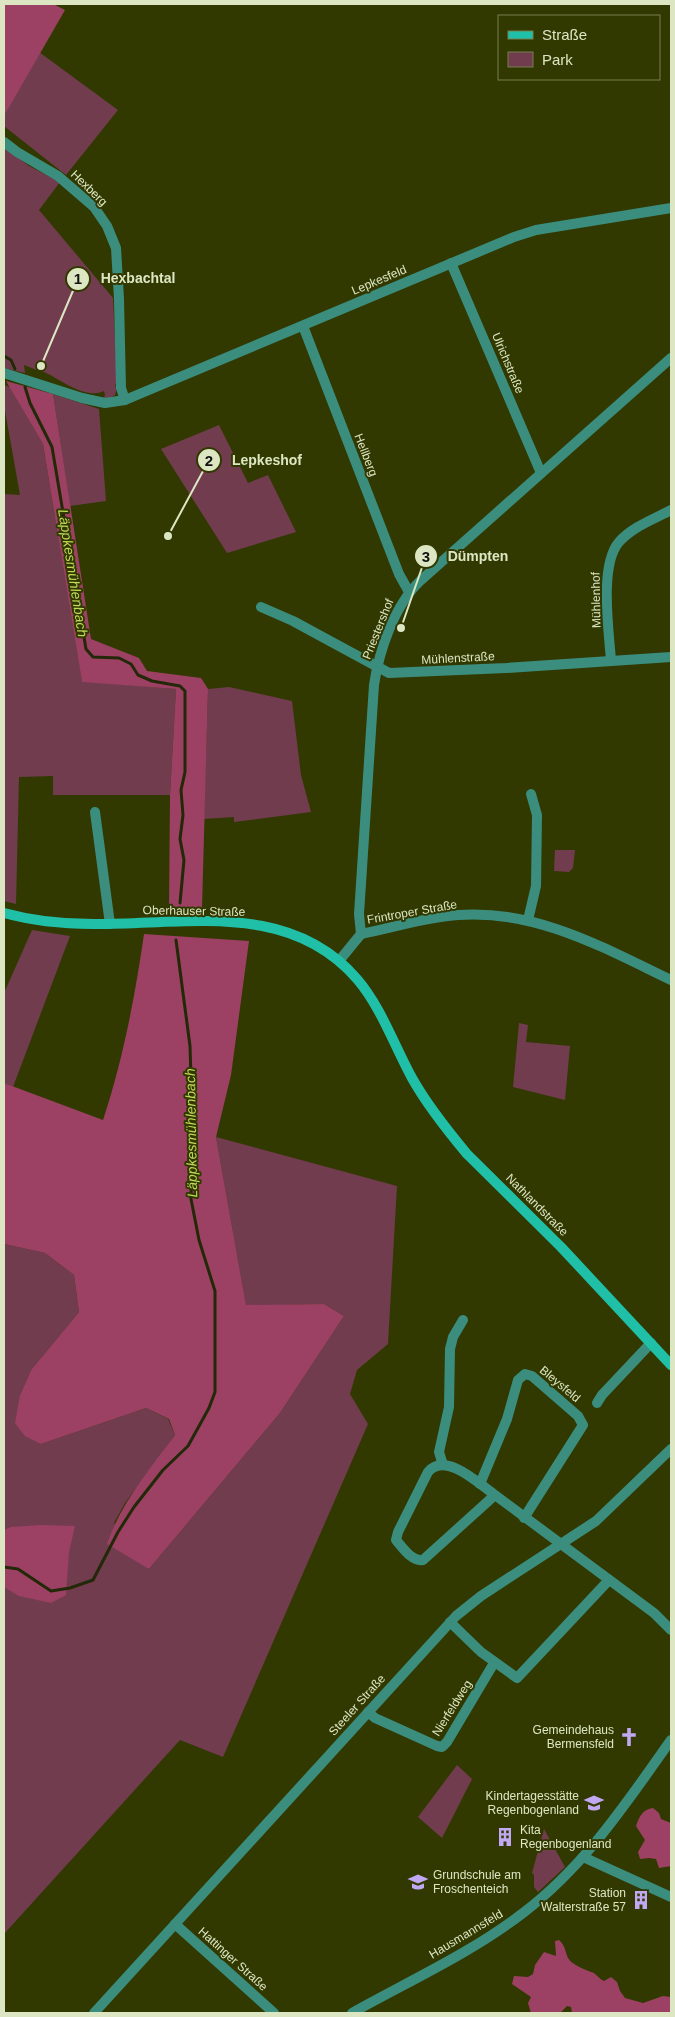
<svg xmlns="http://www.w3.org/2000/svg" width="675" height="2017" viewBox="0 0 675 2017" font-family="Arial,sans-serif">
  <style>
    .green { fill: #713c4e }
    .forest { fill: #9c4163 }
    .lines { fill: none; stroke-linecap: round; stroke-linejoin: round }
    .stream { stroke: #232808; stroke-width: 3 }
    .street { stroke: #3b8e7e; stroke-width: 10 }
    .secondary { stroke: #20c0a8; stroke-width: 10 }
    .labels { text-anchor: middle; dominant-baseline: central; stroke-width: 4; stroke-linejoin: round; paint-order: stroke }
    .street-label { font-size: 12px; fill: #dde6c3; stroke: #313901 }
    .poi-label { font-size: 12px; fill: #dde6c3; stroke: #313901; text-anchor: end }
    .water-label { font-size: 14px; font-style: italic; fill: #c1d957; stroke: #313901 }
    .leader { fill: none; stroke: #dde6c3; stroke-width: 2 }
    .callout-dot { fill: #dde6c3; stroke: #313901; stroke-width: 2 }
    .mark-label { font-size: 15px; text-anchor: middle; font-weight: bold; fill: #111 }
    .callout-label { font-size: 14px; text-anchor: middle; font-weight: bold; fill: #dde6c3; stroke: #313901; stroke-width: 4; stroke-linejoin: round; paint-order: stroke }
  </style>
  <rect width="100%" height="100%" fill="#313901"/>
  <!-- green -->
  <g class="green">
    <path d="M 39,52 L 118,110 L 66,175 L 4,126 L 4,116 Z"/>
    <path d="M 4,147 L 29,166 L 60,182 L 39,210 L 113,298 L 117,381 L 115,386 L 117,388 L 115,395 L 105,401 L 103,400 L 105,395 L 104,391 C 85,400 60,379 44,372 C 37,370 31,368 24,365 L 25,373 L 4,368 Z"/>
    <path d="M 4,385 L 10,387 L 43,444 L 82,681 L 176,689 L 170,795 L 53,795 L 53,776 L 19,777 L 16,904 L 4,901 L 4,494 L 20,495 L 4,405 Z"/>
    <path d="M 53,394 L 99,409 L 106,501 L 70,506 Z"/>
    <path d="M 219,425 L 248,483 L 268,475 L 296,532 L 227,553 L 161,449 Z"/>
    <path d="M 229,687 L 292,701 L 301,775 L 311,812 L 234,822 L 234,817 L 204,819 L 208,689 Z"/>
    <path d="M 555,850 L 575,850 L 573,868 L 569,872 L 554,871 Z"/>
    <path d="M 32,930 L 70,936 L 13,1087 L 4,1083 L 4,993 Z"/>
    <path d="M 519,1023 L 528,1025 L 526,1042 L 570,1046 L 565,1100 L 513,1087 Z"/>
    <path d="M 216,1137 L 397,1186 L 388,1344 L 357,1370 L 350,1394 L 368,1424 L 223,1757 L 180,1740 L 4,1934 L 4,1244 L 45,1253 L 74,1275 L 79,1312 L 31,1370 L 20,1395 L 41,1444 L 146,1408 L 168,1419 L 175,1435 L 125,1503 L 114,1523 L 149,1569 L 280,1413 L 344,1316 L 324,1304 L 246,1306 Z"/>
    <path d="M 457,1765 L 472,1779 L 442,1838 L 418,1817 Z"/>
    <path d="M 544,1829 L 565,1867 L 538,1892 L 534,1887 L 534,1875 L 532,1873 Z"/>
  </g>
  <!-- forest -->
  <g class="forest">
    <path d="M 4,4 L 53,4 L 65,10 L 4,116 Z"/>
    <path d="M 6,381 L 53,394 L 91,639 L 139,658 L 147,671 L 201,678 L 208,689 L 202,908 L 169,910 L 170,795 L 176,689 L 82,682 L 43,444 Z"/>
    <path d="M 144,934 L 249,941 L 231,1075 L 216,1137 L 246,1305 L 324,1304 L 344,1316 L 280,1413 L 149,1569 L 107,1544 C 121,1503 149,1470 175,1435 L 169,1419 L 146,1408 L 41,1444 L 25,1436 L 15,1423 L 20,1395 L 31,1370 L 79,1312 L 74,1275 L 45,1253 L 4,1244 L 4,1083 L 103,1120 C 123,1060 135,996 144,934 Z"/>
    <path d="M 40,1525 L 75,1526 L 69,1552 L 66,1595 L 51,1603 L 19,1596 L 4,1587 L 4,1530 L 11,1527 Z"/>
    <path d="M 653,1808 L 659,1813 L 661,1819 L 671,1823 L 671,1866 L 659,1868 L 656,1859 L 649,1858 L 640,1859 L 638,1852 L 645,1840 L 636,1826 C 639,1817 643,1809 653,1808 Z"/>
    <path d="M 559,1940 C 565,1945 565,1951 568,1958 C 571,1964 585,1970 591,1972 C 596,1973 599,1979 604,1981 L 611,1977 L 617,1982 L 620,1991 L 625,1998 L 643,2003 L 663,1996 L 671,1997 L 671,2013 L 572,2013 L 571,2007 L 567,2006 L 560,2013 L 531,2013 L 528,2003 L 531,1997 L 512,1984 L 514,1976 L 528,1977 L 533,1974 L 535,1965 L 544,1952 L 556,1956 L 555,1941 Z"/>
  </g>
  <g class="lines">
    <!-- stream -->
    <g class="stream">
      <path d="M 4,356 L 11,360 L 15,369"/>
      <path d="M 25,387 L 30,403 L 52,447 L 86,649 L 93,657 L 119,658 L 131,664 L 138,675 L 152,681 L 180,686 L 185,691 L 185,772 L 181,790 L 183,815 L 180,839 L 184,860 L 180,903"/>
      <path d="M 4,1567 L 18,1569 L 51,1591 L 70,1588 L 93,1580 L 118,1532 L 134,1507 L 163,1470 L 188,1446 L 209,1408 L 215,1392 L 215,1291 L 199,1240 L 191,1199 L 192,1109 L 190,1046 L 176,940"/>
    </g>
    <!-- street -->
    <g class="street">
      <path d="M 4,142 L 17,152 L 58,176 L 94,207 L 107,226 L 116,248 L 119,299 L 121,388 L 125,400"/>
      <path d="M 451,263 L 541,473"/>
      <path d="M 303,326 L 399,574 L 409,592"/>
      <path d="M 4,373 L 82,398 L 105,403 L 125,400 L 514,237 L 536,230 L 671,208"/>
      <path d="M 261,607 L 293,621 L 389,673 L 506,668 L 671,657"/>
      <path d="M 611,661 C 609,631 599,565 619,542 C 632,527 654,519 671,510"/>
      <path d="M 95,812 L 110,924"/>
      <path d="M 528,920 L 536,886 L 537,815 L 531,794"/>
      <path d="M 361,934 C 393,928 425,917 458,915 C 536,909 604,948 671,980"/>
      <path d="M 339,961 L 361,934 L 359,914 L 374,685 C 379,651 394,606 420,581 L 671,358"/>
      <path d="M 597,1403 L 602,1395 L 651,1343"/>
      <path d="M 443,1465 L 439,1452 L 449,1407 L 450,1349 L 453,1337 L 463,1320"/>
      <path d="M 480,1484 L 507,1419 L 518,1380 L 525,1374 L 532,1376 L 578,1416 L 583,1425 L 524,1518"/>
      <path d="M 495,1495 C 479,1484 446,1451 428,1472 L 398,1532 L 396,1540 C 403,1548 412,1562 423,1560 L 495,1495 L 654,1613 L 671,1630"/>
      <path d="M 450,1622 L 481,1652 L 517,1678 L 609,1580"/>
      <path d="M 368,1712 L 375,1718 L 437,1746 L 442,1747 L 447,1742 L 494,1663"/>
      <path d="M 583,1857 L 671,1897"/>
      <path d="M 175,1924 L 274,2013"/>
      <path d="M 94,2013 L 456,1616 L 481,1596 L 596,1521 L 671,1449"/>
      <path d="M 352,2013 C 409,1981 471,1953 523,1913 C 585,1866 627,1802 671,1740"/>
    </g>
    <!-- secondary -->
    <path class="secondary" d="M 4,913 C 33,921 63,924 93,924 C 185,925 289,900 357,979 C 381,1007 394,1045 412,1078 C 427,1105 447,1130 467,1154 L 561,1247 L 671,1365"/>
  </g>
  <!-- icons -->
  <defs>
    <g id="church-bare" transform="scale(1.5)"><path d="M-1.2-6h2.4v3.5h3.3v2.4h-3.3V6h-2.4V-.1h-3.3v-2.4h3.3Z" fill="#c1a8f3" stroke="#313901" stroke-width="2.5" paint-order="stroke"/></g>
    <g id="school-bare" transform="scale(1.5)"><path d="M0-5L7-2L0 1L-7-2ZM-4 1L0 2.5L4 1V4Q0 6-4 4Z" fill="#c1a8f3" stroke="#313901" stroke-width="2.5" paint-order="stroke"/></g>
    <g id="building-bare" transform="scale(1.5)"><path d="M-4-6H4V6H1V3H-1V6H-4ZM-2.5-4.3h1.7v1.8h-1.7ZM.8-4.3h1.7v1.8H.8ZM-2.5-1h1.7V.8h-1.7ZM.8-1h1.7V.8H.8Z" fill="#c1a8f3" stroke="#313901" stroke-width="2.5" paint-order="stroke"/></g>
  </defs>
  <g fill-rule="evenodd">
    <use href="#church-bare" x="629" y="1737"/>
    <use href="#school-bare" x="594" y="1803"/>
    <use href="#building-bare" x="505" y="1837"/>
    <use href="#school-bare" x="418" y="1882"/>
    <use href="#building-bare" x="641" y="1900"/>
  </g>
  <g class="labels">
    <!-- street labels -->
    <g class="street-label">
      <text transform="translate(89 188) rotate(44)">Hexberg</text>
      <text transform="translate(379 280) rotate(-23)">Lepkesfeld</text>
      <text transform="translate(508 363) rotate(67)">Ulrichstraße</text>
      <text transform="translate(366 455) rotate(69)">Hellberg</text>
      <text transform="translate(596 600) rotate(-91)">Mühlenhof</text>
      <text transform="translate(378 629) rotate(-68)">Priestershof</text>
      <text transform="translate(458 658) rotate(-3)">Mühlenstraße</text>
      <text transform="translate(194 911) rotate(1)">Oberhauser Straße</text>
      <text transform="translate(412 912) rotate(-10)">Frintroper Straße</text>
      <text transform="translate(537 1205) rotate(45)">Nathlandstraße</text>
      <text transform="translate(560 1384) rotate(40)">Bleysfeld</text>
      <text transform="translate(357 1705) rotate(-48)">Steeler Straße</text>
      <text transform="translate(452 1708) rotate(-58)">Nierfeldweg</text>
      <text transform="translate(466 1934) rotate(-31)">Hausmannsfeld</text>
      <text transform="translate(233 1959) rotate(42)">Hattinger Straße</text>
    </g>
    <!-- poi labels -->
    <g class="poi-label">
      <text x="614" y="1730">Gemeindehaus<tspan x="614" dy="14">Bermensfeld</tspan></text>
      <text x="579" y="1796">Kindertagesstätte<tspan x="579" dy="14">Regenbogenland</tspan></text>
      <text x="520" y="1830" text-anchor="start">Kita<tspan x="520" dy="14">Regenbogenland</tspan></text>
      <text x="433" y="1875" text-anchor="start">Grundschule am<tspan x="433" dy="14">Froschenteich</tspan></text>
      <text x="626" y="1893">Station<tspan x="626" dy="14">Walterstraße 57</tspan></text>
    </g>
    <!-- water labels -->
    <g class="water-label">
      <text transform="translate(73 573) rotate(81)">Läppkesmühlenbach</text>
      <text transform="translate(191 1133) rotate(-91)">Läppkesmühlenbach</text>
    </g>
  </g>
  <!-- callouts -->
  <path class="leader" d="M41 366L78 279M168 536L209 460M401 628L426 556"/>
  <g class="callout-dot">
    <circle cx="41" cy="366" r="5"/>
    <circle cx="168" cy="536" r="5"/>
    <circle cx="401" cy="628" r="5"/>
    <circle cx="78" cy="279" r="12"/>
    <circle cx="209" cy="460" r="12"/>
    <circle cx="426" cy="556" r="12"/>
  </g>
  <g class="mark-label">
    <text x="78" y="284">1</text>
    <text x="209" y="466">2</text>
    <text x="426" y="562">3</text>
  </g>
  <g class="callout-label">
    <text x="138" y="283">Hexbachtal</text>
    <text x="267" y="465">Lepkeshof</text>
    <text x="478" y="561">Dümpten</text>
  </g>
  <!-- border -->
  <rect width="675" height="2017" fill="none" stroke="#dde6c3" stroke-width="10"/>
  <!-- legend -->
  <rect x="498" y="15" width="162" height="65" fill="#313901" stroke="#767e4f"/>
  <rect x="508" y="31" width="25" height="8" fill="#20c0a8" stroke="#767e4f"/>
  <text x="542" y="40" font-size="15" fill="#dde6c3">Straße</text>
  <rect x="508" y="52" width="25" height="15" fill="#713c4e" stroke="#767e4f"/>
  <text x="542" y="65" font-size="15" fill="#dde6c3">Park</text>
</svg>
